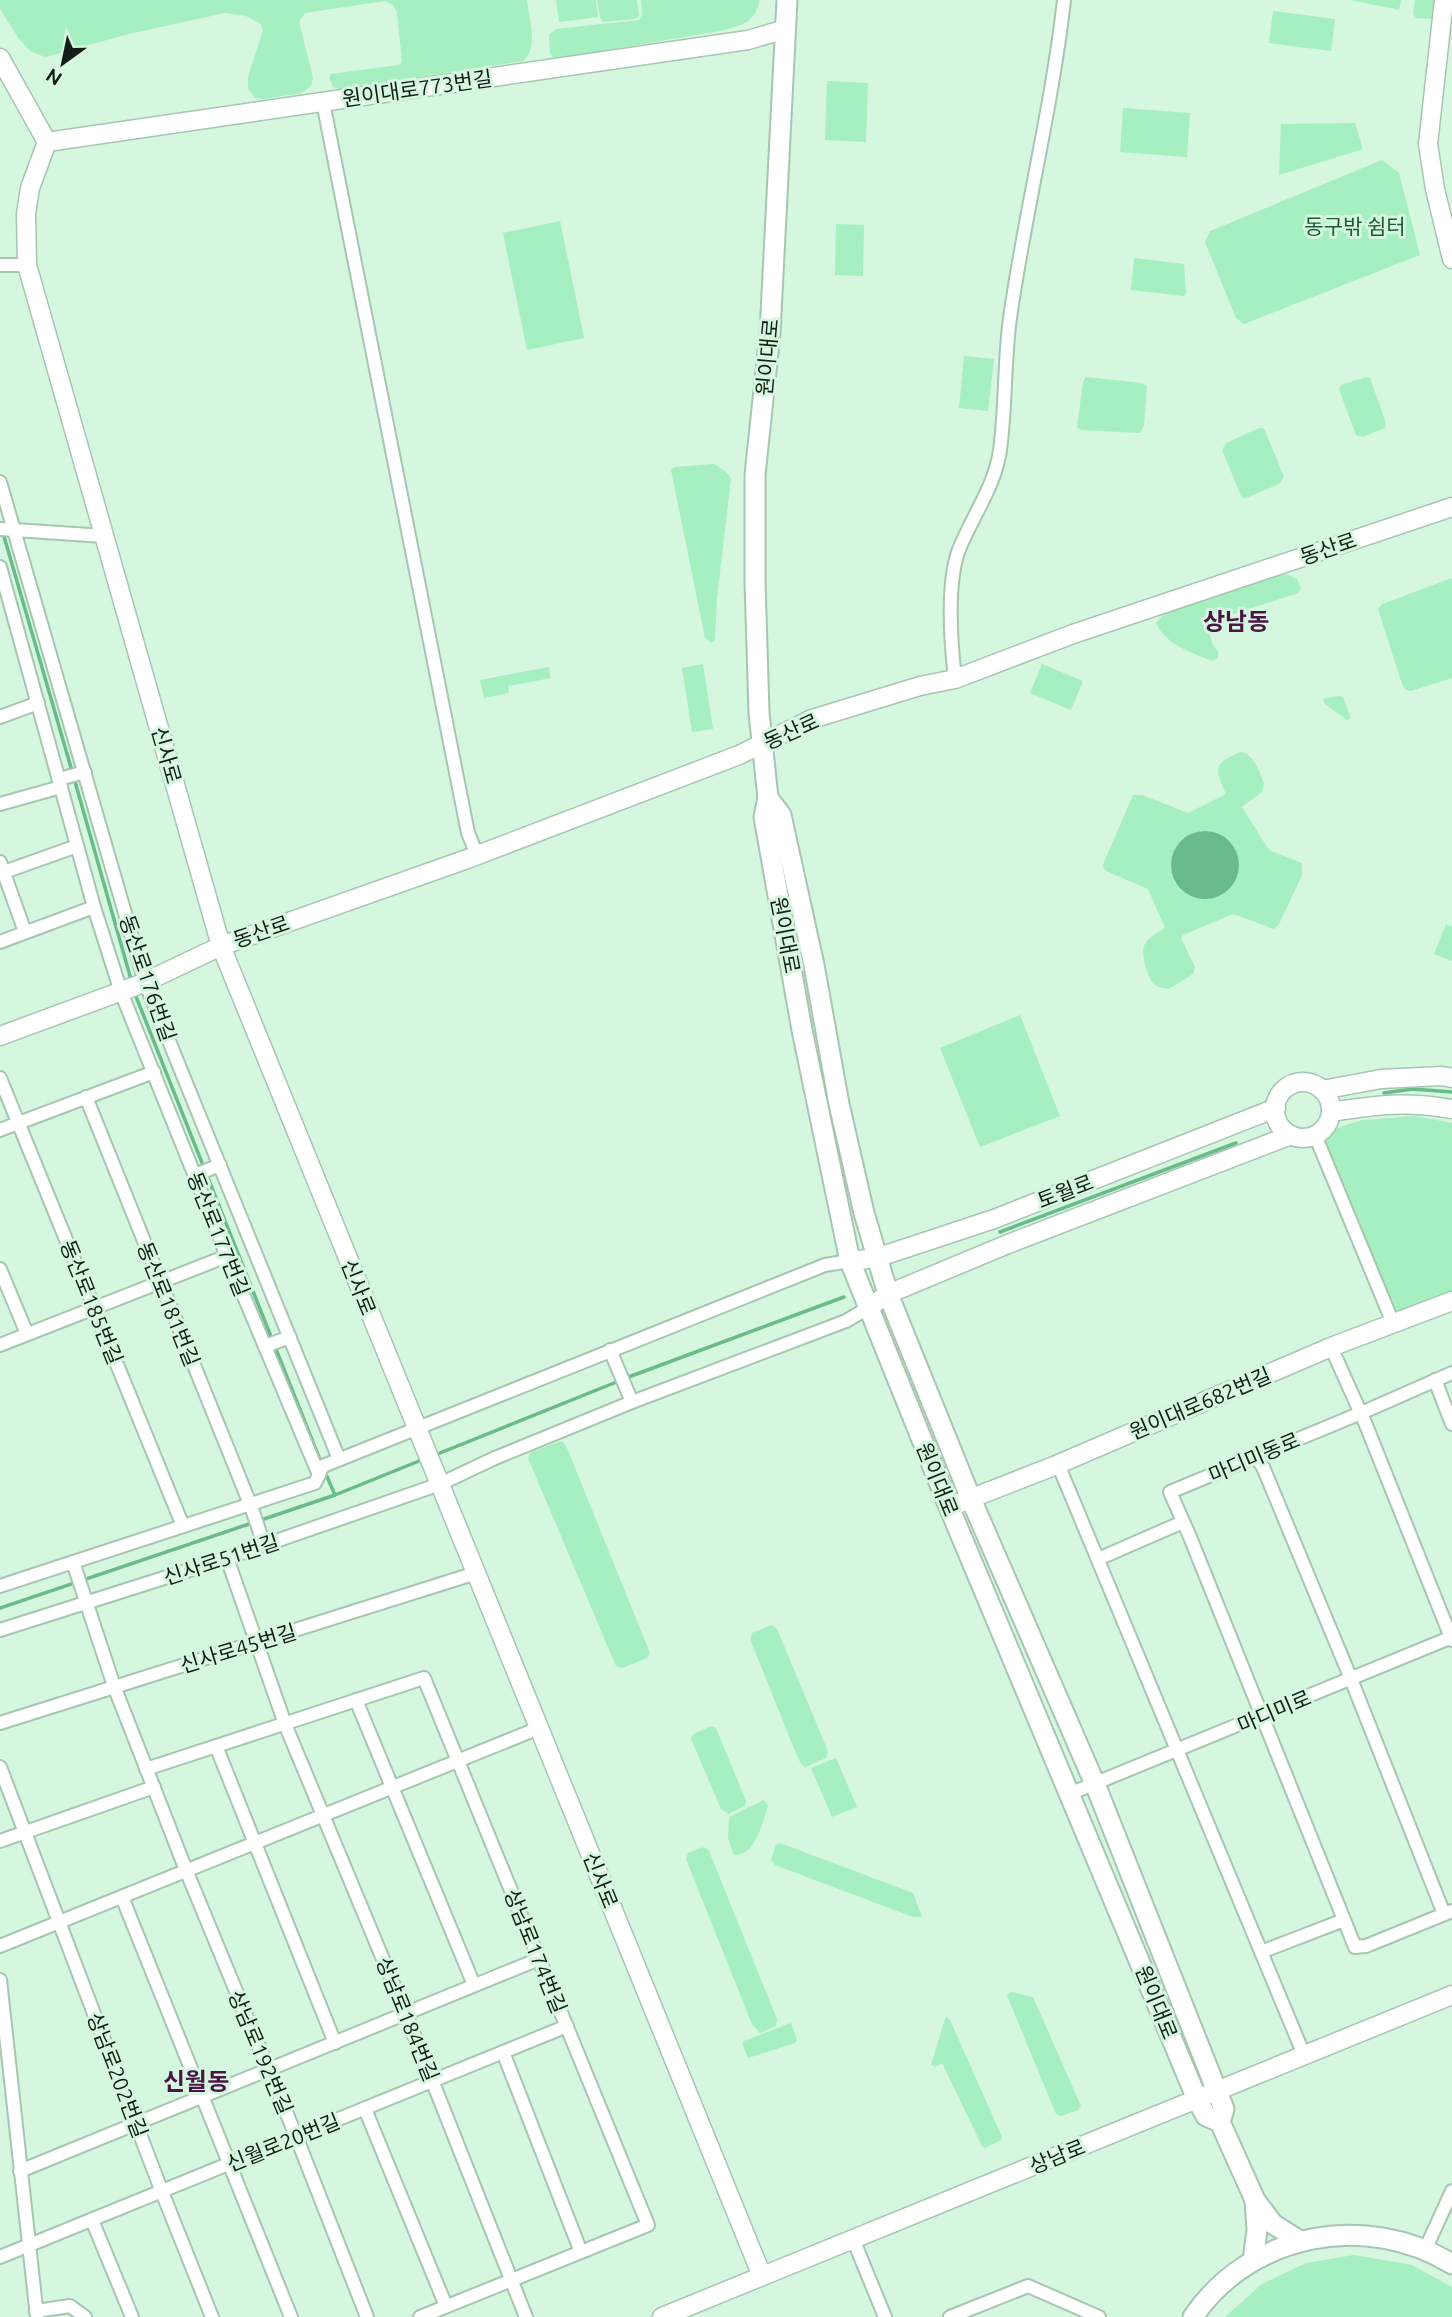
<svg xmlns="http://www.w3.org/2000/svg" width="1452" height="2317" viewBox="0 0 1452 2317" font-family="Ubuntu,'Noto Sans KR',sans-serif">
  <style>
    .green { fill: #a6efc0 }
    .water { fill: #69bc8a }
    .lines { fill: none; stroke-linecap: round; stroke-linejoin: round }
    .stream { stroke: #69bc8a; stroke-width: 3.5 }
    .street-casing { stroke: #a6c6b0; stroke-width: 16 }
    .secondary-casing { stroke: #a6c6b0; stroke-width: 21 }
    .primary-casing { stroke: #a6c6b0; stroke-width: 23 }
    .street { stroke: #fff; stroke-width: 12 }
    .secondary { stroke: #fff; stroke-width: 18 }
    .primary { stroke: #fff; stroke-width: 19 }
    .labels { text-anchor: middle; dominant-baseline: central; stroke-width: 6; stroke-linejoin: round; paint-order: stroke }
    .street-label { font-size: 21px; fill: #121e16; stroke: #d5f6df }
    .park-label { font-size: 21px; fill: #1e5a39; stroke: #d5f6df }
    .quarter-label { font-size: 24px; font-weight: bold; fill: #4a1643; stroke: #d5f6df }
  </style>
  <rect width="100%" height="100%" fill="#d5f6df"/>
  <!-- green -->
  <g class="green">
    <path d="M 0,0 L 527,0 C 529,18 539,48 523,61 L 339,89 L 333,87 L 329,78 L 331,74 L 399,65 L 402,62 L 397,12 L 393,5 L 385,1 L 305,13 L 299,22 L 313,78 L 311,86 L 302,93 L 264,99 L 255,98 L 248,89 L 248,77 L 263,30 L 261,24 L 246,16 L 225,13 L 129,34 L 45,57 L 30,51 L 19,39 L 0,9 Z"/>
    <path d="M 556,0 L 596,0 L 598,17 L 559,22 Z"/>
    <path d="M 597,0 L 637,0 L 639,16 L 635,19 L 603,22 L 600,17 Z"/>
    <path d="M 641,0 L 760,0 C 754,24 742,25 720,31 L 554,59 L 550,53 L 549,35 L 556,29 L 639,20 L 642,15 Z"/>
    <path d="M 1351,0 L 1401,0 L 1399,10 Z"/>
    <path d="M 1415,0 L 1437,0 L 1435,15 L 1431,19 L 1416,18 L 1413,14 Z"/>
    <path d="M 1273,11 L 1335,19 L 1331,51 L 1269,43 Z"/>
    <path d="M 827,81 L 868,83 L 866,142 L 825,140 Z"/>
    <path d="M 1123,108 L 1190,113 L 1187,157 L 1120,152 Z"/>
    <path d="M 1355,123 L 1363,149 L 1279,175 L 1281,124 Z"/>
    <path d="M 1382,160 L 1399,173 L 1420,255 L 1244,324 L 1236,318 L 1205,242 L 1210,231 Z"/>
    <path d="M 560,221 L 584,338 L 527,350 L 503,233 Z"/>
    <path d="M 836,224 L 864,225 L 863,276 L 835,275 Z"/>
    <path d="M 1134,258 L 1184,264 L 1186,294 L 1184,296 L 1131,290 Z"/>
    <path d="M 964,356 L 994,359 L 988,411 L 959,408 Z"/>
    <path d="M 1086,377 L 1142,383 L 1147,387 L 1144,426 L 1140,433 L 1081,430 L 1077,427 L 1083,382 Z"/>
    <path d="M 1366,377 L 1370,378 L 1386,423 L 1385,428 L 1362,437 L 1356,435 L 1339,389 L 1341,385 Z"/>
    <path d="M 1259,428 L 1263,428 L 1265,431 L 1284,477 L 1279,484 L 1246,498 L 1242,498 L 1222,450 L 1226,443 Z"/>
    <path d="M 714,464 L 725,471 L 731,478 L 717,598 L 715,640 L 711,643 L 705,638 L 671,470 L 674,467 Z"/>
    <path d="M 1284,573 L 1297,579 L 1301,589 L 1298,593 L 1206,623 L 1213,645 L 1218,652 L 1218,658 L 1213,661 C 1192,653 1166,645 1156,623 L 1162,616 L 1171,611 Z"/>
    <path d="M 1452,578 L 1452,678 L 1411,691 L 1406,690 L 1402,684 L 1378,609 L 1382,604 Z"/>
    <path d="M 703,664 L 713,729 L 692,732 L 682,668 Z"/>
    <path d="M 1042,664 L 1083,681 L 1071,710 L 1030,693 Z"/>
    <path d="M 549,667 L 551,678 L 508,686 L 509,693 L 484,698 L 480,680 Z"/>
    <path d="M 1338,696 L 1343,697 L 1351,718 L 1347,720 L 1325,704 L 1323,699 Z"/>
    <path d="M 1240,752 C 1254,753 1259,772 1264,783 L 1262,792 L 1242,807 L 1269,850 L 1302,863 L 1302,875 L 1279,924 L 1274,929 L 1233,914 L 1183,935 L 1181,938 L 1195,967 L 1193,974 L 1169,989 C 1163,988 1157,988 1153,983 C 1147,976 1141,955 1144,946 C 1148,937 1157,933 1165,928 L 1148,889 L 1106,871 L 1103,867 L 1104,862 L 1133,795 L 1142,795 L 1188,813 L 1226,794 C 1215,768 1212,765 1240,752 Z"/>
    <path d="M 1446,924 L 1452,927 L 1452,961 L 1434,954 Z"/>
    <path d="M 1020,1015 L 1060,1116 L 980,1147 L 940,1048 Z"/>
    <path d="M 1415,1116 L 1452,1123 L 1452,1301 L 1393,1323 L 1315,1135 L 1362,1120 Z"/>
    <path d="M 562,1441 L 567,1448 L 650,1653 L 647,1658 L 622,1668 L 616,1666 L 613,1659 L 528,1458 L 531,1452 Z"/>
    <path d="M 772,1625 L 777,1629 L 828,1751 L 826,1758 L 805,1767 L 801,1764 L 795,1751 L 750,1639 L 752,1633 Z"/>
    <path d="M 711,1726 L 716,1728 L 746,1801 L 745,1806 L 728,1814 L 721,1809 L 691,1739 L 692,1735 Z"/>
    <path d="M 836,1758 L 857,1807 L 832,1817 L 811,1768 Z"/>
    <path d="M 764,1800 L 768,1805 L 767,1810 C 761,1826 755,1856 734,1855 L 728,1839 L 729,1817 Z"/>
    <path d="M 780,1843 L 913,1893 L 922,1917 L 913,1917 L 775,1865 L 771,1859 L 776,1845 Z"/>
    <path d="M 704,1847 L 709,1851 L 777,2019 L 776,2026 L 760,2033 L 752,2024 L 686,1859 L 688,1853 Z"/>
    <path d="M 1011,1992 L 1033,1997 L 1081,2106 L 1078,2110 L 1061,2116 L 1056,2114 L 1008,1998 L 1007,1995 Z"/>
    <path d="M 946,2016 L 950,2020 L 1002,2137 L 1001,2140 L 985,2148 L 982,2146 L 943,2065 L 941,2064 L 935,2067 L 931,2065 Z"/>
    <path d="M 791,2023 L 797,2040 L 795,2043 L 748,2058 L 742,2043 L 744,2041 Z"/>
    <path d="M 1354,2255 L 1412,2265 L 1452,2287 L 1452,2317 L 1225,2317 L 1262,2284 L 1306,2263 Z"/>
  </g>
  <!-- water -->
  <circle class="water" cx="1205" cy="865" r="34"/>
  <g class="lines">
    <!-- stream -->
    <g class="stream">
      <path d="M 3,533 L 72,771"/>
      <path d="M 74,778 L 132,983"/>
      <path d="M 135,994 L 322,1465"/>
      <path d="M 1384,1093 L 1412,1089 L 1452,1092"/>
      <path d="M 1000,1232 L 1236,1143"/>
      <path d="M 626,1378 L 844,1297"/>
      <path d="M 435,1455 L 619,1381"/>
      <path d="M 325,1472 L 335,1495"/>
      <path d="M 0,1608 L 335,1495 L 424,1459"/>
    </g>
    <!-- street casing -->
    <g class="street-casing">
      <g id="street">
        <path d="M 323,102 L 468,833 L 477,855"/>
        <path d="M 0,265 L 27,265"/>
        <path d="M 0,482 L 145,982 L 339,1459"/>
        <path d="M 0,529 L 104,536"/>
        <path d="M 0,567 L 94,907 L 121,992 L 227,1256 L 319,1475"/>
        <path d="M 955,679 C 951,644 947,586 958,552 C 971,518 995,487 1000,450 C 1006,406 1004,362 1010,318 C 1025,212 1052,107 1064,0"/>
        <path d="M 0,717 L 38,703"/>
        <path d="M 59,779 L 85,772"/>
        <path d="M 0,804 L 61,787"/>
        <path d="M 0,862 L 25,932"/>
        <path d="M 4,872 L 77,846"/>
        <path d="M 0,942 L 94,907"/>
        <path d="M 0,1078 L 183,1526"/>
        <path d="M 86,1097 L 252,1509 L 264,1545"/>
        <path d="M 0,1130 L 154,1072"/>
        <path d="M 1315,1135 L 1393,1323"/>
        <path d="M 195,1175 L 220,1165"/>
        <path d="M 0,1269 L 27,1334"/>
        <path d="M 0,1345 L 227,1256"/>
        <path d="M 265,1346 L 290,1337"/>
        <path d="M 1331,1347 L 1366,1425 L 1452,1640"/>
        <path d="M 610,1350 L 632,1402"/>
        <path d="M 1452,1373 L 1361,1413 L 1170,1492 L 1190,1537 L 1355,1947 L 1366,1946 L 1452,1911"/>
        <path d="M 1435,1380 L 1452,1424"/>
        <path d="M 1255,1456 L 1263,1467 L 1351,1679 L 1444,1914"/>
        <path d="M 1058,1464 L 1304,2055"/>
        <path d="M 227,1558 L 285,1724 L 405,2012 L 526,2317"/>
        <path d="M 1098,1559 L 1183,1522"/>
        <path d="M 73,1562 L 114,1686 L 186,1870 L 296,2136 L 367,2317"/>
        <path d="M 0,1586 L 315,1483 L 323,1466 L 825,1265 L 850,1261"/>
        <path d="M 0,1630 L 227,1558 L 440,1484 L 495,1458 L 632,1402 L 846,1321 L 868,1308"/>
        <path d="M 356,1700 L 474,1985"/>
        <path d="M 0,1723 L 476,1573"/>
        <path d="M 216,1746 L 335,2043"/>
        <path d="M 0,1767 L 162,2192 L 212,2317"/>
        <path d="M 146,1769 L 424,1678 L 648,2225 L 420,2317"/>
        <path d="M 1069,1794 L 1452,1637"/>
        <path d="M 0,1841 L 154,1787"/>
        <path d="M 122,1897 L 291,2317"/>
        <path d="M 0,1946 L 539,1728"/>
        <path d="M 1261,1952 L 1344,1920"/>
        <path d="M 0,1980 L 37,2317"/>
        <path d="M 503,2052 L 581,2252"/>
        <path d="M 365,2109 L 446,2306"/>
        <path d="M 20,2171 L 539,1959"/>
        <path d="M 92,2220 L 132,2317"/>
        <path d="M 853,2239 L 885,2317"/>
        <path d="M 1425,2250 L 1452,2191"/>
        <path d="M 0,2257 L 567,2026"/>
        <path d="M 36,2311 L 70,2306 L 85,2317"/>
        <path d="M 950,2317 L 1028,2286 L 1099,2317"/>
      </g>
    </g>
    <!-- secondary casing -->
    <g class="secondary-casing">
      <g id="secondary">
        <path d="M 1444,0 L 1428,144 L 1435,189 L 1452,259"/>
        <path d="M 0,58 L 47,142 L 30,188 L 26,214 L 27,265 L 221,946 L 762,2276"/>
        <path d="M 47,142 L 748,40 L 786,29"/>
        <path d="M 0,1036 L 141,984 L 221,946 L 470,858 L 739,755 L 812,719 L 920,686 L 955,679 L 1073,634 L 1452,507"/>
        <circle cx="1303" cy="1110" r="28"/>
        <path d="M 1322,1090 L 1381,1079 L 1442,1076 L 1452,1078"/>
        <path d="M 1331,1112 C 1378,1105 1404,1101 1452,1109"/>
        <path d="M 850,1261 L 876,1258 L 994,1219 L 1276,1108"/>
        <path d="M 868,1308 L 888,1294 L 1008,1244 L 1291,1135"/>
        <path d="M 949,1507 L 1054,1466 L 1331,1347 L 1452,1301"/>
        <path d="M 662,2317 L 1452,1995"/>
      </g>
    </g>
    <!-- primary casing -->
    <g class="primary-casing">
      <g id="primary">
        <path d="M 787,0 L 770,333 L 755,475 L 755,582 L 759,713 L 768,798 L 764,817 L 802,1030 L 850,1261 L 949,1507 L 1197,2099 L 1206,2116 L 1220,2122 L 1255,2200 L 1273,2224 L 1300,2241"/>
        <path d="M 768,798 L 781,815 L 814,965 L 839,1104 L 864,1213 L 888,1294 L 971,1499 L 1095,1784 L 1224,2109 L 1220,2122"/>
        <path d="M 1253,2261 L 1257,2230 L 1255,2201"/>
        <path d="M 1193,2317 C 1250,2233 1366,2211 1452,2264"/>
      </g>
    </g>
    <!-- street -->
    <use href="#street" class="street"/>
    <!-- secondary -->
    <use href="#secondary" class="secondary"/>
    <!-- primary -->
    <use href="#primary" class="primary"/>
  </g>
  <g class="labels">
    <!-- street labels -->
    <g class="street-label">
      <text transform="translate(417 88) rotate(-8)">원이대로773번길</text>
      <text transform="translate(767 357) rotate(-85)">원이대로</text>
      <text transform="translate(1328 548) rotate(-19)">동산로</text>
      <text transform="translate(791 731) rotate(-24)">동산로</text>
      <text transform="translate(167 755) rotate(74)">신사로</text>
      <text transform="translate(261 931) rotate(-19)">동산로</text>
      <text transform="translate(786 935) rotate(79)">원이대로</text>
      <text transform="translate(148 978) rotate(71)">동산로176번길</text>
      <text transform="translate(1065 1191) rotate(-21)">토월로</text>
      <text transform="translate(219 1234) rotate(68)">동산로177번길</text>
      <text transform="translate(359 1287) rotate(68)">신사로</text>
      <text transform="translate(92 1302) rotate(68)">동산로185번길</text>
      <text transform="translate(169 1304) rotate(68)">동산로181번길</text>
      <text transform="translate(1200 1403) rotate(-23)">원이대로682번길</text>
      <text transform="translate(1254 1457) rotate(-23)">마디미동로</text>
      <text transform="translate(938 1479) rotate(68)">원이대로</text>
      <text transform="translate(221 1559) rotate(-18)">신사로51번길</text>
      <text transform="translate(238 1648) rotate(-17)">신사로45번길</text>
      <text transform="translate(1274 1711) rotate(-23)">마디미로</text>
      <text transform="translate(601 1880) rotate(68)">신사로</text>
      <text transform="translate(536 1951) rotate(68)">상남로174번길</text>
      <text transform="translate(1157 2002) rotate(68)">원이대로</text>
      <text transform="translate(408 2019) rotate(68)">상남로184번길</text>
      <text transform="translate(261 2052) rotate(67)">상남로192번길</text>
      <text transform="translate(118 2075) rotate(69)">상남로202번길</text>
      <text transform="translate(283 2142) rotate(-22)">신월로20번길</text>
      <text transform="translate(1057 2156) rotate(-22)">상남로</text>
    </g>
    <!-- park labels -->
    <g class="park-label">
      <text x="1355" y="226">동구밖 쉼터</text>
    </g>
    <!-- quarter labels -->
    <g class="quarter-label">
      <text x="1236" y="621">상남동</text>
      <text x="196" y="2081">신월동</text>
    </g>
  </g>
  <!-- north arrow -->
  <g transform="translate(63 63) rotate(213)" stroke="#d5f6df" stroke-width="5" paint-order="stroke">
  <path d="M0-5L12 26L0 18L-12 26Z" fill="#121e16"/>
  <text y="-10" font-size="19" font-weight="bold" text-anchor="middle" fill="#121e16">N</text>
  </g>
</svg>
